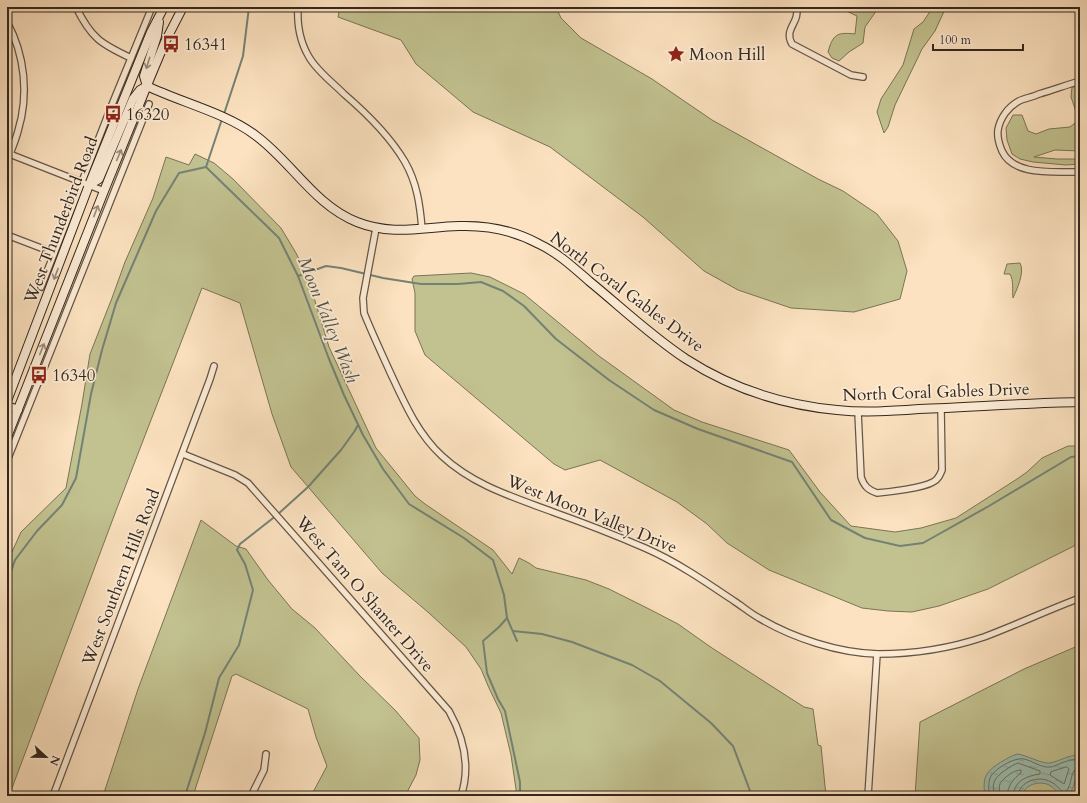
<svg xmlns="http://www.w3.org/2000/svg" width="1087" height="803" viewBox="0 0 1087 803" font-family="Cardo,serif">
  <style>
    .green { fill: #c2c290; stroke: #7a7457 }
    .water { fill: url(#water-ripples); stroke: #748276 }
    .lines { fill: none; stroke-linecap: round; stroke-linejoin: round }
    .shore { stroke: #697267; stroke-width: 1 }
    .stream { stroke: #748276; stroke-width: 2 }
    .street-casing { stroke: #655646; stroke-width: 8 }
    .secondary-casing { stroke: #33271e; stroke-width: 10 }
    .street { stroke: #fdecd6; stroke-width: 5.5 }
    .secondary { stroke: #fdecd6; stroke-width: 8 }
    .oneway { stroke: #988a7a }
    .labels { text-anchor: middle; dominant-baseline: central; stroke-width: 3.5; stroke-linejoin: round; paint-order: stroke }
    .poi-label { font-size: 17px; fill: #33271e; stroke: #fdecd6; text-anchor: start }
    .street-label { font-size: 17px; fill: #33271e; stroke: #fdecd6 }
    .water-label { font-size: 18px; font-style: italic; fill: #53544a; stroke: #fdecd6 }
  </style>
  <defs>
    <pattern id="water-ripples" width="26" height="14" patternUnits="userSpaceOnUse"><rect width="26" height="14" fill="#9fbeb0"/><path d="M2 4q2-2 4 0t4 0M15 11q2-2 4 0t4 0" fill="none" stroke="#89a397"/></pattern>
  </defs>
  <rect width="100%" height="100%" fill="#fce2c0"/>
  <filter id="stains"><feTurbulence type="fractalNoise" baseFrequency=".005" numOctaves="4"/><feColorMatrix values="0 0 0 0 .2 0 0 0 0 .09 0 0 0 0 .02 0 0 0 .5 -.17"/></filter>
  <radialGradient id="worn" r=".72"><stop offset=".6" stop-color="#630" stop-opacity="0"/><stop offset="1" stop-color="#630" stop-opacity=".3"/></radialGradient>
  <!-- green -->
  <g class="green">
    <path d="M 340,7 L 556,7 L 561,18 L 581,38 L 652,79 L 712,120 L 818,179 L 843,191 L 877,214 L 898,241 L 907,271 L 900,299 L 854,312 L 791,308 L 738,290 L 704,271 L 643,217 L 550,147 L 473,112 L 416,64 L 401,40 L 338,17 Z"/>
    <path d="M 838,7 L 879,7 L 865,27 L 863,43 L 849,52 L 839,61 L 832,58 L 828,52 C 833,34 837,32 855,34 L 857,16 Z"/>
    <path d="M 933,7 L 946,7 L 935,31 L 922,49 L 895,105 L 888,127 L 884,133 L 877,112 L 881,99 L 903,65 L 914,29 L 923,22 Z"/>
    <path d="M 1072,87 L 1080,87 L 1080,151 L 1055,150 L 1034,157 L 1057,159 L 1080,159 L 1080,164 L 1066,165 L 1033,162 L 1020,159 L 1012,154 L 1007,140 L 1006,128 L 1013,115 L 1022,115 L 1028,131 L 1036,134 L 1049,129 L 1070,127 L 1079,120 L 1071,97 Z"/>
    <path d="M 195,154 L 214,163 L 233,179 L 281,228 L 296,253 L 308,278 L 329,347 L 376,448 L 415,496 L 425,504 L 493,550 L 512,574 L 519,558 L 529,563 L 536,568 L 586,580 L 609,589 L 651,610 L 678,624 L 712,648 L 804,707 L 813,709 L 818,745 L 821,746 L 826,796 L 517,796 L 511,755 L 501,713 L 489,688 L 481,669 L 466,647 L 429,613 L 382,573 L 291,467 L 272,414 L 240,303 L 202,288 L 117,508 L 9,796 L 7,796 L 7,563 L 21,532 L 66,488 L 82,404 L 90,354 L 112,298 L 125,262 L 153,198 L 166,157 L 189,165 Z"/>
    <path d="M 1020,263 C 1025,272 1017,289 1013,298 C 1012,290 1014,281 1010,274 L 1004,274 L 1007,264 Z"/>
    <path d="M 471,273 L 490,277 L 524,294 L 599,356 L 674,410 L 702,422 L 789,450 L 820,492 L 851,526 L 895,532 L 921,528 L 956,518 L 1017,479 L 1027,472 L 1042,458 L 1068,446 L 1080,446 L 1080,543 L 988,589 L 939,606 L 912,612 L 888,611 L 862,608 L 769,570 L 727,543 L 707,524 L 677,502 L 600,460 L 565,470 L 554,464 L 425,355 L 415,331 L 415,293 L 412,279 L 414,276 Z"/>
    <path d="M 201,520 L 236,546 L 246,549 L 268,580 L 292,609 L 315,628 L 360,676 L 395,710 L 419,738 L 420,760 L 416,775 L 405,796 L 311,796 L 327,766 L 316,737 L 308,709 L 236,674 L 232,676 L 193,796 L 103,796 L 138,689 Z"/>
    <path d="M 1080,645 L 1080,796 L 915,796 L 920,722 L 1024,669 Z"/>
  </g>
  <!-- water -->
  <path class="water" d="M 1017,754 C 1027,755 1041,764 1050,763 C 1060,761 1068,755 1080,755 L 1080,770 C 1072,778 1077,795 1062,796 C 1057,793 1054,787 1049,785 C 1039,780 1024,785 1022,796 L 985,796 C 984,789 983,780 987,774 C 992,766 1009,757 1017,754 Z"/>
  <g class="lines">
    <!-- shore -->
    <g class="shore">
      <path d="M 1067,767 L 1069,769 L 1064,784 L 1050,775 L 1051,772 Z"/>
      <path d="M 989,796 C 989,790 988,784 990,778 C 994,769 1014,757 1024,759 C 1033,761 1041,768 1050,767 C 1053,767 1056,765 1059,764 C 1066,761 1073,759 1080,759"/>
      <path d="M 994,796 C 994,791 992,785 995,780 C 998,774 1012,765 1018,763 L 1040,771 L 1040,774 C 1026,776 1014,781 1013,796"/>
      <path d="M 1000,796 C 1000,792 998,786 1001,782 C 1005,777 1014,770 1021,770 L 1021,773 C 1013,779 1008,785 1007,796"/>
      <path d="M 1018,796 C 1019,781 1039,775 1051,782 C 1056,784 1059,789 1063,792 L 1065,792 C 1074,785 1068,769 1080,767"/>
    </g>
    <!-- stream -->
    <g class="stream">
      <path d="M 224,114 L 243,56 L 249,7"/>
      <path d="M 222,119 L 206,167 L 279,238 L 298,276 L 329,359 L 344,395 L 363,435 L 383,469 L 409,504 L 464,538 L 493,560 L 504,595 L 507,618 L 517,641"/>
      <path d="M 298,276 L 326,266 L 341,268 L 383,278 L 421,284 L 458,284 L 481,282 L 503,291 L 524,306 L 556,339 L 609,380 L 654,410 L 698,429 L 792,462 L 831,520 L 865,538 L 900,546 L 923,543 L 989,506 L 1071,457 L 1080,456"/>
      <path d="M 7,583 L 15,560 L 37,531 L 62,505 L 76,478 L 91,394 L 102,350 L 116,303 L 156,211 L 179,173 L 206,167"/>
      <path d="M 507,618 L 499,627 L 483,641 L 487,673 L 498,699 L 505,711 L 520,782 L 520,796"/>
      <path d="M 513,631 L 542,634 L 572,642 L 632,665 L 660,681 L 711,723 L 733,746 L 752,796"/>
      <path d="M 185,796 L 205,733 L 219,678 L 239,645 L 253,590 L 245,564 L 237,550 L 240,544 L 277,515 L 308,487 L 341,450 L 354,432 L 358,425"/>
    </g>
    <!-- street casing -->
    <g class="street-casing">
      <g id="street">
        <path d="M 76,7 C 91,38 101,44 131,58"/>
        <path d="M 298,7 C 297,24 300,42 309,57 C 317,71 332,82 344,94 C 365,112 391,138 405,162 C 417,183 420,205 422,229"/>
        <path d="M 796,7 C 801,22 783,29 792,44 L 851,75 L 863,77"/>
        <path d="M 7,22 C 25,55 29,95 18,131 C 16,139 13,146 10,154"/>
        <path d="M 1080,81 C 1066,85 1053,90 1039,94 C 1033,97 1025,98 1019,101 C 1008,107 1000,118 998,130 C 997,137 999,144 1002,151 C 1014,177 1055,171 1080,172"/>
        <path d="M 7,153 L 104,191"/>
        <path d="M 376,228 L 363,298 L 364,313 C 372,333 381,352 390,372 C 404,402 417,433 442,456 C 473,485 513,497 553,512 C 584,523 615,535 645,548 C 677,562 706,582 734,601 C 742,606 750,613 759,618 C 793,638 838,653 878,654 C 912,654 951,648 984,637 C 1016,625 1048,610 1080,598"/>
        <path d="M 7,235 L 54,253"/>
        <path d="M 41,287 L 111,107 L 152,7"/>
        <path d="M 858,412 L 861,477 C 864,486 868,490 877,493 C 889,492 923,488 933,482 C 938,480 940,475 942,470 L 941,409"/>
        <path d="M 183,454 L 235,475 L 248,483 L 449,711 C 464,738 471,766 461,796"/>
        <path d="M 7,461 L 149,104"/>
        <path d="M 53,796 L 210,379 L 214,366"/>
        <path d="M 251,796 L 264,770 L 266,754"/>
        <path d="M 868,796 L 877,654"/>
      </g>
    </g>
    <!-- secondary casing -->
    <g class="secondary-casing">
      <g id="secondary">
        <path d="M 147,86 C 180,102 226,113 255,135 C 291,161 314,205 357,222 C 392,236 423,227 459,226 C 487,225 515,231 539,244 C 558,253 573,267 589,281 C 621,307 651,336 686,359 C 731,388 783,405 837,410 C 864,413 892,411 919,409 C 973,407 1026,403 1080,402"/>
        <path d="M 147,86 L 144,76 L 157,36 L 159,22"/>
        <path d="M 89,185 L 99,179 L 133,99 L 140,90 L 147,86"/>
        <path d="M 7,401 L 89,185 L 151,32 L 164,7"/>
        <path d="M 7,406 L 18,410"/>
        <path d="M 7,437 L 104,191 L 150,78 L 165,42 L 183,7"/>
      </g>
    </g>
    <!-- street -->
    <use href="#street" class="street"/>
    <!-- secondary -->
    <use href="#secondary" class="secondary"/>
  </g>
  <!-- one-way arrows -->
  <defs><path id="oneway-shaft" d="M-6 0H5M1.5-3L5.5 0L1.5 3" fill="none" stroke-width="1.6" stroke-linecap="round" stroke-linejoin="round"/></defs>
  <g class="oneway">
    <use href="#oneway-shaft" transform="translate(148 63) rotate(107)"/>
    <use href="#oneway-shaft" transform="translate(119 155) rotate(-67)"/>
    <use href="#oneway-shaft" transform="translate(96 211) rotate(-69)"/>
    <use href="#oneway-shaft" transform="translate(56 274) rotate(111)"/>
    <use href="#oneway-shaft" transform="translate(42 349) rotate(-68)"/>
  </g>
  <!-- icons -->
  <defs>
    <g id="bus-bare" transform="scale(1.38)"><path d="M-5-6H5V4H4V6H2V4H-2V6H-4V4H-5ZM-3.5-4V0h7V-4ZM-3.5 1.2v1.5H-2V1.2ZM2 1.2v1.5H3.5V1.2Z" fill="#8f2418" stroke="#fdecd6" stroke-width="2.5" paint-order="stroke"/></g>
    <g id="sight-bare" transform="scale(1.38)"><path d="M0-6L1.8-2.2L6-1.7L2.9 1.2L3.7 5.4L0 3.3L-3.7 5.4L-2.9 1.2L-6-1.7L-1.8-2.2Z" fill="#8f2418" stroke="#fdecd6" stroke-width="2.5" paint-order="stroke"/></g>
  </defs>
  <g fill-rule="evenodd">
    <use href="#bus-bare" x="171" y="44"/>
    <use href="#sight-bare" x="676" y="54"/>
    <use href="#bus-bare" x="113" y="114"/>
    <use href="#bus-bare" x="39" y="375"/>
  </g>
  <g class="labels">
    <!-- poi labels -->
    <g class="poi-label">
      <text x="184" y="44">16341</text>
      <text x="689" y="54">Moon Hill</text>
      <text x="126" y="114">16320</text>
      <text x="52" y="375">16340</text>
    </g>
    <!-- street labels -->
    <g class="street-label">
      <text transform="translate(61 220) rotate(-69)">West Thunderbird Road</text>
      <text transform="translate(627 292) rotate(37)">North Coral Gables Drive</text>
      <text transform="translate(936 392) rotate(-2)">North Coral Gables Drive</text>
      <text transform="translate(592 514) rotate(22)">West Moon Valley Drive</text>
      <text transform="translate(121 577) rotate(-69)">West Southern Hills Road</text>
      <text transform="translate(365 594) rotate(49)">West Tam O Shanter Drive</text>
    </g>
    <!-- water labels -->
    <g class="water-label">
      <text transform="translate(328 320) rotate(68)">Moon Valley Wash</text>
    </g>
  </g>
  <!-- margin -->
  <rect width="1087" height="803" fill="none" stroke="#fce2c0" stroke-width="24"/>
  <rect x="8" y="8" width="1071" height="787" fill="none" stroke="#33271e" stroke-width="2"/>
  <rect x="12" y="12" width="1063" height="779" fill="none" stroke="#33271e"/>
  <!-- north arrow -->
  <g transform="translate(46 757) rotate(112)" stroke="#fdecd6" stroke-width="3" paint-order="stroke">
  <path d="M0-3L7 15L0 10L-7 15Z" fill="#33271e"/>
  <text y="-6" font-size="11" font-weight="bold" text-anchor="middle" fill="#33271e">N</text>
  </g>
  <!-- scale -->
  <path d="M933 44v6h90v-6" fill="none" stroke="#33271e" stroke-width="2"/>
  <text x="939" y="44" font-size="12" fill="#33271e" stroke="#fdecd6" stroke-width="3" paint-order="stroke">100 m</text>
  <rect width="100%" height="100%" filter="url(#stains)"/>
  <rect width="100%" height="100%" fill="url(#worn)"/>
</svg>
